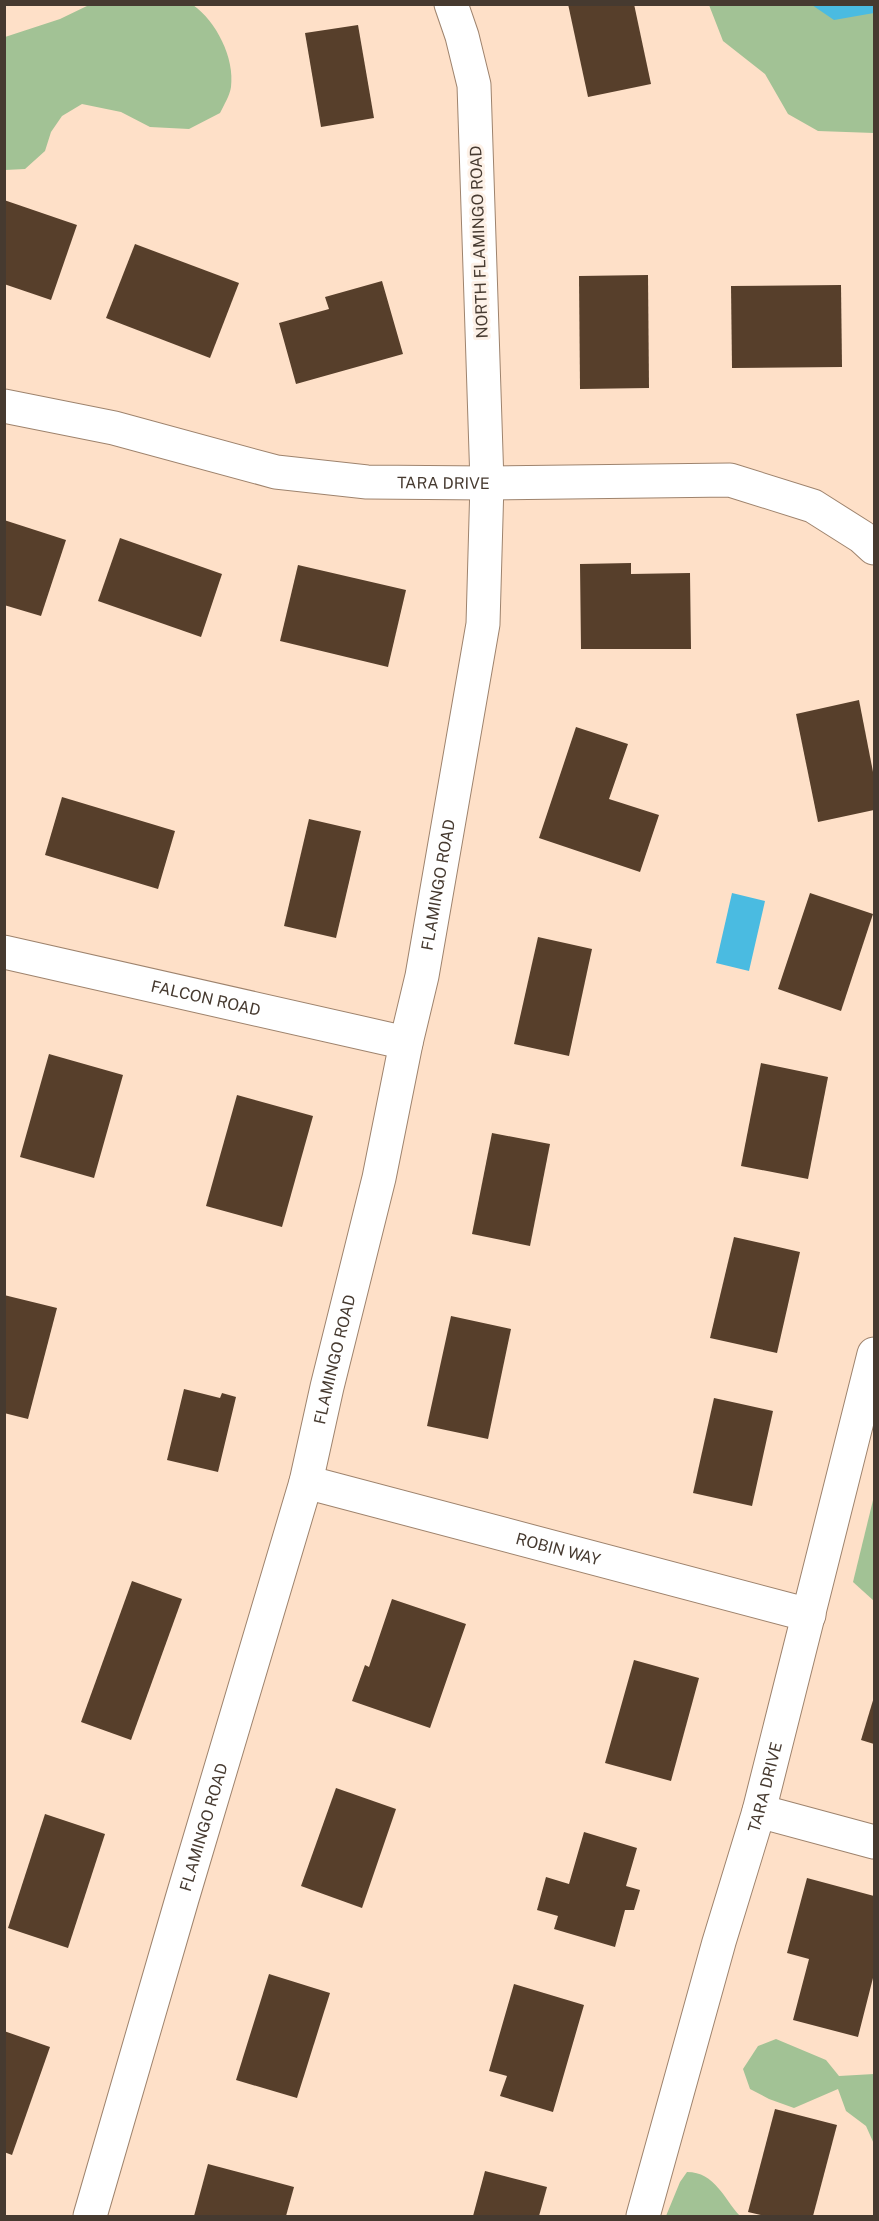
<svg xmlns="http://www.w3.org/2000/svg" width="879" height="2221" viewBox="0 0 879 2221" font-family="'Public Sans',sans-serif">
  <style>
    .green { fill: #a2c295 }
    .water { fill: #4abbe1 }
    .building { fill: #573f2b }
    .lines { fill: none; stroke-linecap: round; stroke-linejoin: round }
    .minor-casing { stroke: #9e836d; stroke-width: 35 }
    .minor { stroke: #fff; stroke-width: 33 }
    .labels { text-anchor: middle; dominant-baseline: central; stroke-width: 6; stroke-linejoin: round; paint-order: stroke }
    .street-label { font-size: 16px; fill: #463a30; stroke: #fdf1e7 }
  </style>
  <rect width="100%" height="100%" fill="#fee0c8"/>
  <!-- green -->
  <g class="green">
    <path d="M 89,5 L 193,5 C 216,21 235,58 231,87 C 230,95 224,105 220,113 L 189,129 L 150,127 L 121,112 L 82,104 L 62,116 L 51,132 L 45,151 L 25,169 L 5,170 L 5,37 L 60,19 Z"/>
    <path d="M 709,5 L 874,5 L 874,133 L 818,131 L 788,114 L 765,74 L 723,41 Z"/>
    <path d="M 874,1496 L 874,1601 L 853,1582 Z"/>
    <path d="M 776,2039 L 826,2060 L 839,2076 L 874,2074 L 874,2144 L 866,2126 L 846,2111 L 838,2089 L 794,2108 L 769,2099 L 750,2089 L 743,2069 L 758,2046 Z"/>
    <path d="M 687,2172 C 715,2172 724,2199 740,2216 L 666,2216 L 680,2182 Z"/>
  </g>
  <!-- water -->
  <g class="water">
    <path d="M 812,5 L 874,5 L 874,13 L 834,20 Z"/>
    <path d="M 732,893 L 765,901 L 749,971 L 716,963 Z"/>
  </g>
  <!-- building -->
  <g class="building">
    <path d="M 568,4 L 634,4 L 651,84 L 588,97 Z"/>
    <path d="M 358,25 L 374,118 L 321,127 L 305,33 Z"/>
    <path d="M 4,200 L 77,225 L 51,300 L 4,284 Z"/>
    <path d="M 135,244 L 239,283 L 210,358 L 106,318 Z"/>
    <path d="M 648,275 L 649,388 L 580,389 L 579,276 Z"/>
    <path d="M 382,281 L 403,354 L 296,384 L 279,323 L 329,309 L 325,297 Z"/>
    <path d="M 841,285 L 842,367 L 732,368 L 731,286 Z"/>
    <path d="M 4,520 L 66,540 L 41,616 L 4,605 Z"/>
    <path d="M 120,538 L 222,574 L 201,637 L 98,601 Z"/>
    <path d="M 631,563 L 631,574 L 690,573 L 691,649 L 581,649 L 580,564 Z"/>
    <path d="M 298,565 L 406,590 L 388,667 L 280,641 Z"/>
    <path d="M 859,700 L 874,777 L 874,810 L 818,822 L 796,714 Z"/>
    <path d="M 576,727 L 628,744 L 609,799 L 659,815 L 640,872 L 539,838 Z"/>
    <path d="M 62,797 L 175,831 L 158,889 L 45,855 Z"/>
    <path d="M 309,819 L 361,831 L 336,938 L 284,926 Z"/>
    <path d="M 810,893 L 873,914 L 841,1011 L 778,989 Z"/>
    <path d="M 538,937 L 592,949 L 569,1056 L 514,1044 Z"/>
    <path d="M 49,1054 L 123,1075 L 94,1178 L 20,1157 Z"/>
    <path d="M 761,1063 L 828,1077 L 808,1179 L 741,1166 Z"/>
    <path d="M 237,1095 L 313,1116 L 282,1227 L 206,1206 Z"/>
    <path d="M 492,1133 L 550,1144 L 530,1246 L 472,1234 Z"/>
    <path d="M 734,1237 L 800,1252 L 777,1353 L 710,1338 Z"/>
    <path d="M 4,1295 L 57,1308 L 28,1419 L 4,1413 Z"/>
    <path d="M 451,1316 L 511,1329 L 488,1439 L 427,1426 Z"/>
    <path d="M 184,1389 L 220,1398 L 222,1393 L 236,1397 L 218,1472 L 167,1460 Z"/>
    <path d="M 714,1398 L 773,1411 L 752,1506 L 693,1493 Z"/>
    <path d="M 132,1581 L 182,1599 L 131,1740 L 81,1722 Z"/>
    <path d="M 392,1599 L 466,1624 L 430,1728 L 352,1701 L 365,1665 L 369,1667 Z"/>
    <path d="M 634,1660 L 699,1678 L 671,1781 L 605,1763 Z"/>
    <path d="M 874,1697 L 874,1744 L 861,1740 Z"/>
    <path d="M 336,1788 L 396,1809 L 362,1908 L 301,1886 Z"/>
    <path d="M 45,1814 L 105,1834 L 68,1948 L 8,1928 Z"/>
    <path d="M 584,1832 L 637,1848 L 626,1886 L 640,1890 L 634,1910 L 625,1910 L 615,1947 L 554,1929 L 558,1916 L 537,1910 L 546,1877 L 569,1884 Z"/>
    <path d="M 807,1878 L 874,1896 L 874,1974 L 858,2037 L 793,2020 L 809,1959 L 787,1953 Z"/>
    <path d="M 269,1974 L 330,1993 L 297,2098 L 236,2080 Z"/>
    <path d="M 514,1984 L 584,2005 L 553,2112 L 500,2096 L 507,2076 L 489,2071 Z"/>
    <path d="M 4,2031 L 50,2047 L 12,2155 L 4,2152 Z"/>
    <path d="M 775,2109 L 837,2125 L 813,2216 L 765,2216 L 748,2212 Z"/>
    <path d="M 208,2164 L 294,2187 L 286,2216 L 194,2216 Z"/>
    <path d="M 485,2171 L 547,2187 L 539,2216 L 473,2216 Z"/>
  </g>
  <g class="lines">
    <!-- minor casing -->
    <g class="minor-casing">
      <g id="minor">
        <path id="s1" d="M 4,406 L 114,428 L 276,472 L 367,482 L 487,483 L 730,480 L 813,506 L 862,537 L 874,548"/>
        <path id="s2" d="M 4,952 L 406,1043"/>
        <path id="s3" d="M 306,1482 L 809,1615"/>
        <path d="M 759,1811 L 874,1842"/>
        <path id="s4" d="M 90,2216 L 182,1899 L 306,1482 L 327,1387 L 379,1178 L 406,1043 L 422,976 L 483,624 L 487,483 L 474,85 L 462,36 L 451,4"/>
        <path id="s5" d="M 643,2216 L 719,1942 L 759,1811 L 874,1354"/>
      </g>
    </g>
    <!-- minor -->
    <use href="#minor" class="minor"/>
  </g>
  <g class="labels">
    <!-- street labels -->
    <g class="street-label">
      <text transform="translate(479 242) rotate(-92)">NORTH FLAMINGO ROAD</text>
      <text stroke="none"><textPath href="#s1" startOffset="448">TARA DRIVE</textPath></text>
      <text stroke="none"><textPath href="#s4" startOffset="1377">FLAMINGO ROAD</textPath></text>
      <text stroke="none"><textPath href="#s2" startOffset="207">FALCON ROAD</textPath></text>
      <text stroke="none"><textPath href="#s4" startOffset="891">FLAMINGO ROAD</textPath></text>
      <text stroke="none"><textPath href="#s3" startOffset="261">ROBIN WAY</textPath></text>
      <text stroke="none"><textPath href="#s5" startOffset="446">TARA DRIVE</textPath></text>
      <text stroke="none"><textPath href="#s4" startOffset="405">FLAMINGO ROAD</textPath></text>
    </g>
  </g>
  <!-- border -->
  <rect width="879" height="2221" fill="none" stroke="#463a30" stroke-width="12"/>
</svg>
